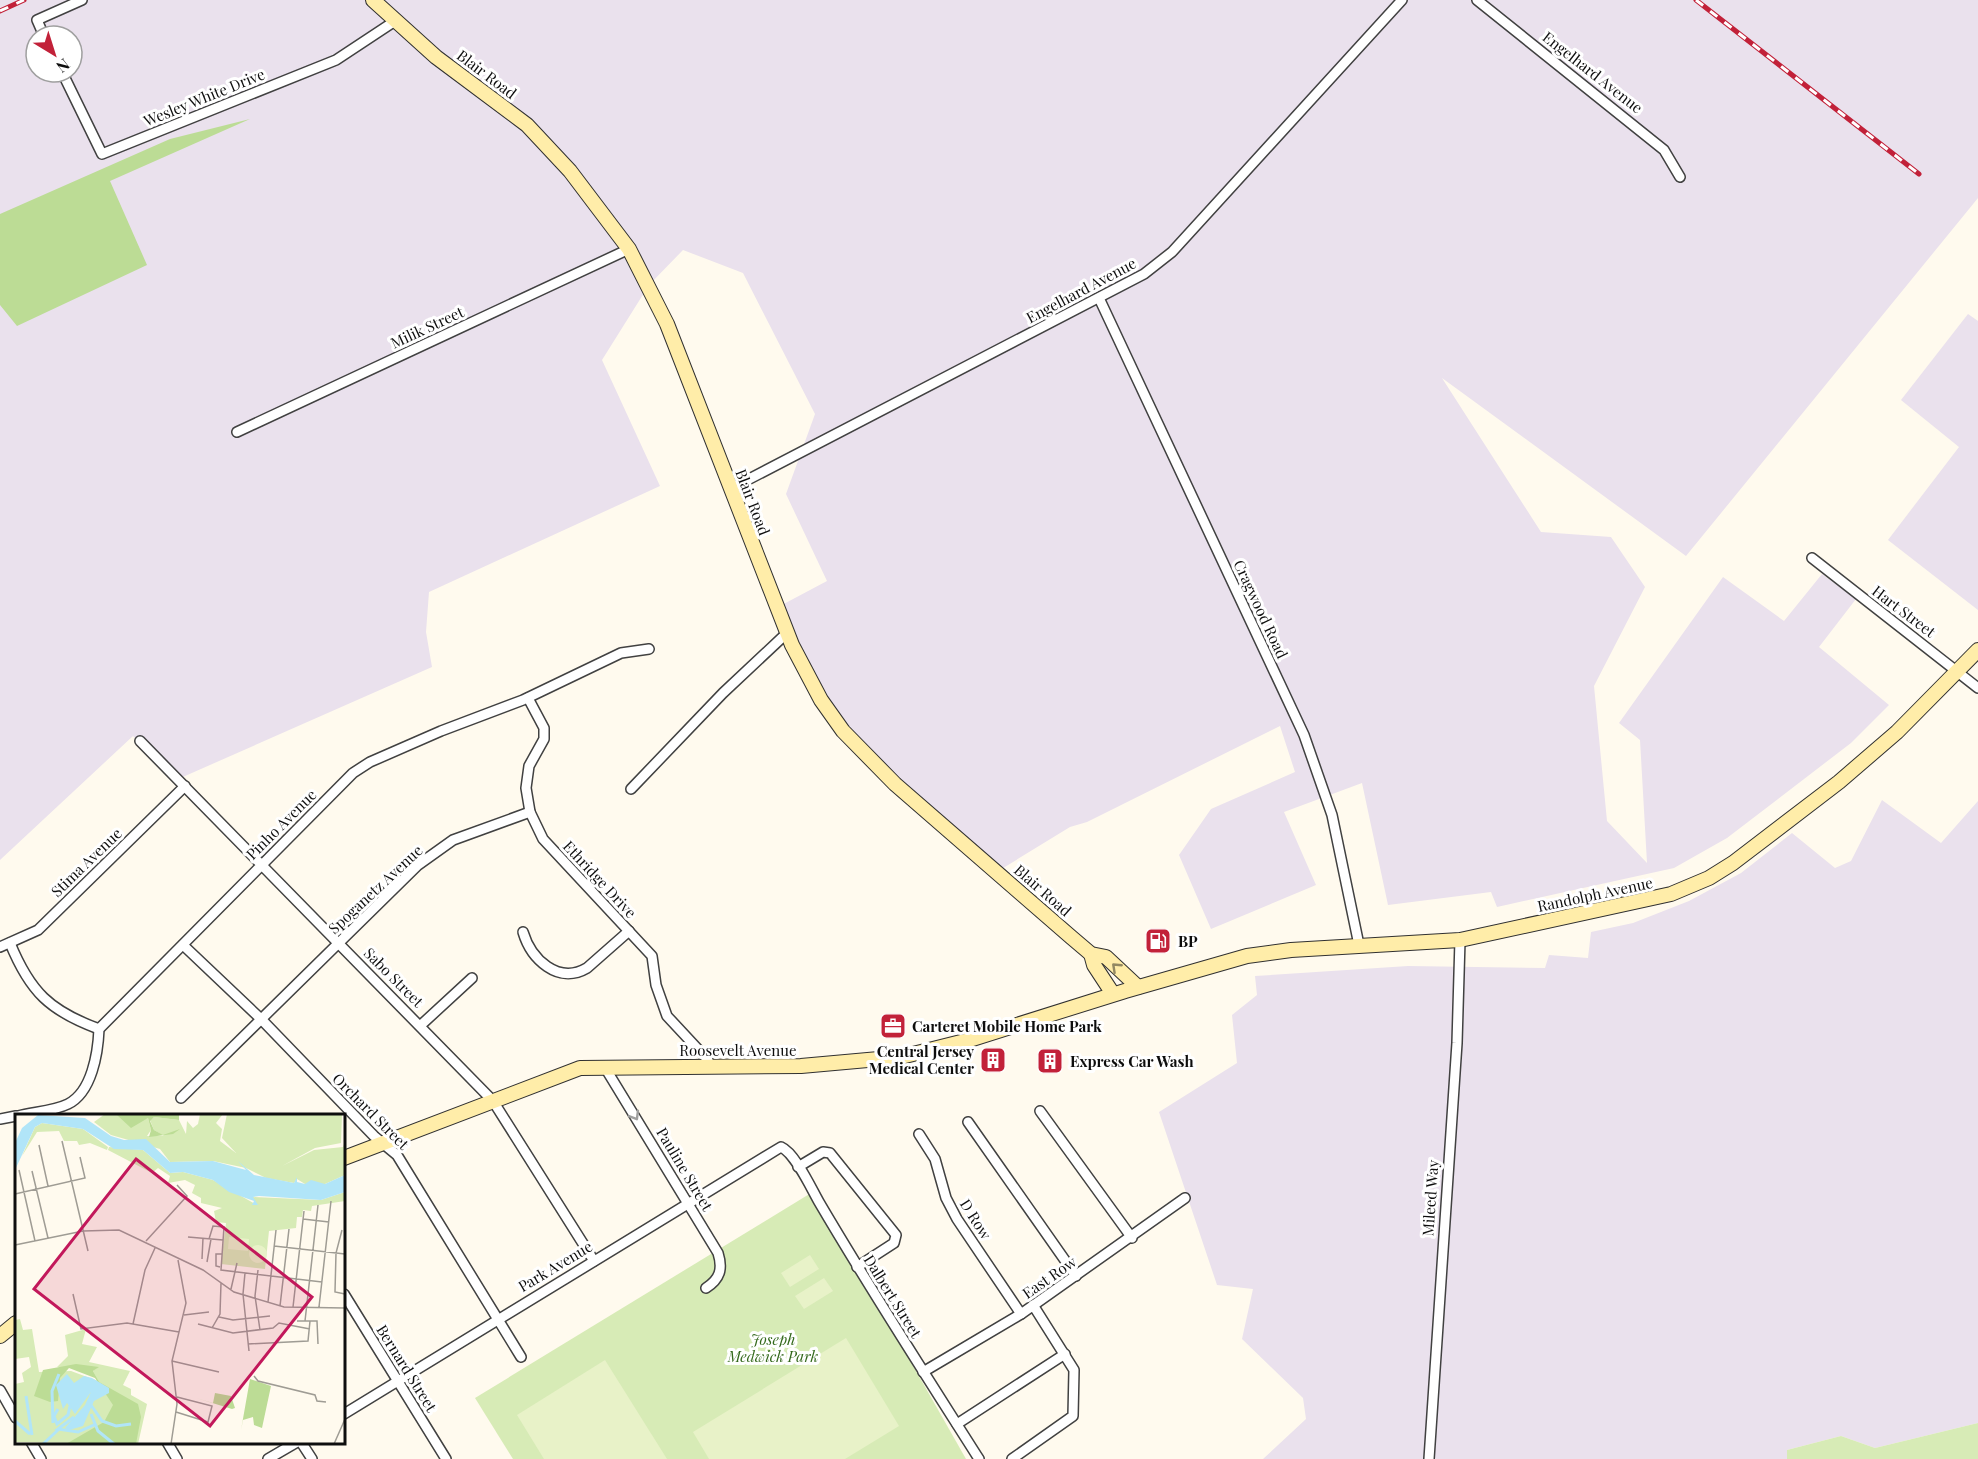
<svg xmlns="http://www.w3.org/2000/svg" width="1978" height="1459" viewBox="0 0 1978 1459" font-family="'Playfair Display',serif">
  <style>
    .industrial { fill: #eae1ed; fill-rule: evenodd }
    .green { fill: #d7ebb6 }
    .forest { fill: #bcdc95 }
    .pitch { fill: #e8f2c8 }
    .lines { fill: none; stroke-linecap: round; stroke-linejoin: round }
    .street-casing { stroke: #414141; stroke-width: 12 }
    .secondary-casing { stroke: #303030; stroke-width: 16 }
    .street { stroke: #fff; stroke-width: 9 }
    .secondary { stroke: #ffeda9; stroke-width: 14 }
    .rail-casing { stroke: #c22139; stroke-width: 5 }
    .rail { stroke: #fff; stroke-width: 3; stroke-dasharray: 9; stroke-linecap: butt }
    .oneway { stroke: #938963 }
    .oneway2 { stroke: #9f9f9f }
    .labels { text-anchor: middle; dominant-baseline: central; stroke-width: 6; stroke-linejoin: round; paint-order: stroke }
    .street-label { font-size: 15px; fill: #0e0e0e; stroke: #fff }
    .poi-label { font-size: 15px; font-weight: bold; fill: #0e0e0e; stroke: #fff; text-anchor: start }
    .park-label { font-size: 15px; font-style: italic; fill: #33681b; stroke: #fff }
    .inset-river { fill: none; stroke: #b1e5f8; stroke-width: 3 }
    .inset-road { fill: none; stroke: #9f9c94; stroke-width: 1.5 }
    .view { fill: #c2185b; fill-opacity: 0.15; stroke: #c2185b; stroke-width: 3 }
    .inset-edge { fill: none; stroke: #0e0e0e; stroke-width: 3 }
  </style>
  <rect width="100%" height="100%" fill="#fffaee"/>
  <!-- industrial -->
  <g class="industrial">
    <path d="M 0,0 L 1978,0 L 1978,198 L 1686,556 L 1442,378 L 1541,532 L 1611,537 L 1645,587 L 1594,686 L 1607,821 L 1647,863 L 1640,740 L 1619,723 L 1723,577 L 1784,621 L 1822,574 L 1856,599 L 1819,647 L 1889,705 L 1851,743 L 1727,838 L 1674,868 L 1497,907 L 1491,892 L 1388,905 L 1362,783 L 1284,812 L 1316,885 L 1211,929 L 1179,855 L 1211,809 L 1295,772 L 1280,726 L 1087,822 L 1070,827 L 995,873 L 830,716 L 778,607 L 827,581 L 786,494 L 815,414 L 743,273 L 683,250 L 649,285 L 602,360 L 660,486 L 429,592 L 426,632 L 432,667 L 176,780 L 133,736 L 0,860 ZM 36,36 L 72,36 L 72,72 L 36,72 Z"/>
    <path d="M 1968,314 L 1978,321 L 1978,610 L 1888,540 L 1959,447 L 1901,400 Z"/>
    <path d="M 1882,800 L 1941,843 L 1978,801 L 1978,1423 L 1875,1448 L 1841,1436 L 1787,1450 L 1787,1459 L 1263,1459 L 1306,1419 L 1303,1398 L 1242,1339 L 1253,1289 L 1217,1285 L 1159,1112 L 1237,1063 L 1232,1015 L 1257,995 L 1255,976 L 1408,966 L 1545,968 L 1549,955 L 1588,958 L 1591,932 L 1633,923 L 1689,901 L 1741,873 L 1792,833 L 1835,868 L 1851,861 Z"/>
  </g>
  <!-- green -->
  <g class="green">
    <path d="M 811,1193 L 857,1267 L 966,1459 L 513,1459 L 475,1398 Z"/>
    <path d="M 1978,1423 L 1978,1459 L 1787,1459 L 1787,1450 L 1841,1436 L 1875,1448 Z"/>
  </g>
  <!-- forest -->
  <path class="forest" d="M 250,119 L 110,181 L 147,265 L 17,326 L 0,305 L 0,214 L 170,139 Z"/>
  <!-- pitch -->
  <g class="pitch">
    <path d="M 810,1255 L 819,1269 L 790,1287 L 781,1273 Z"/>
    <path d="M 824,1278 L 833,1291 L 804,1309 L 795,1296 Z"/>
    <path d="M 846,1338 L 899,1426 L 845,1459 L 709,1459 L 693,1432 Z"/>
    <path d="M 605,1360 L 667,1459 L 544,1459 L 517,1415 Z"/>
  </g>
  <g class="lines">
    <!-- street casing -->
    <g class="street-casing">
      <g id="street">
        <path d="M 1477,0 L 1664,150 L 1680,177"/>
        <path d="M 44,36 L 37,20 L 82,0"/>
        <path d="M 62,72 L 102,154 L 336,60 L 395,21"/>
        <path d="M 1099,298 L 1304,735 L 1332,815 L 1359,945"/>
        <path d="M 237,432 L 629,249"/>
        <path d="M 730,489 L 1144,274 L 1172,252 L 1402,0"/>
        <path d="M 1812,558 L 1978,688"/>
        <path d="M 528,698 L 544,728 L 544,739 L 529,766 L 526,788 L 530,812 L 543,839 L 652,956 L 656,985 L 667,1016 L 708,1060 L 709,1067"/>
        <path d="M 140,741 L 493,1101 L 594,1261"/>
        <path d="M 631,789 L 723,693 L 788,632"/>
        <path d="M 523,932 C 531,959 558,985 587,968 L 629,931"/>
        <path d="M 10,943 C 30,992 50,1011 99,1029"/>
        <path d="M 183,945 L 262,1020 L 374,1136 L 397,1155 L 521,1357"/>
        <path d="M 0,947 L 38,930 L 185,786"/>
        <path d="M 421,1025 L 472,978"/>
        <path d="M 604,1066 L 718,1253 C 723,1269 720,1279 706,1288"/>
        <path d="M 181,1098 L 418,865 L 453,840 L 530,812"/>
        <path d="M 1040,1111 L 1132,1238"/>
        <path d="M 18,1116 C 33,1112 54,1111 68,1104 C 92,1092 98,1053 99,1029 L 353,773 L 370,762 L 441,731 L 523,700 L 621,653 L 649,649"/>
        <path d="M 0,1119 L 16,1116"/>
        <path d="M 968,1122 L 1076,1276"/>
        <path d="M 919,1134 L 935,1159 L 946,1198 L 957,1219 L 1021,1314"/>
        <path d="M 798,1167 L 823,1152 L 830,1153 L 896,1235 L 894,1243 L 857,1267"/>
        <path d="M 344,1294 L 446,1459"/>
        <path d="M 923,1372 L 1021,1314 L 1185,1198"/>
        <path d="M 0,1390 L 16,1418"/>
        <path d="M 344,1414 L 781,1147 C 795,1153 811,1188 819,1202 C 870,1289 925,1374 979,1459"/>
        <path d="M 957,1424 L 1065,1354"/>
        <path d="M 31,1442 L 41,1459"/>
        <path d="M 167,1442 L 177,1459"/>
        <path d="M 301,1442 L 312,1459"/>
        <path d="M 268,1459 L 297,1442"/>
        <path d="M 1012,1459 L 1073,1416 L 1074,1370 L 1033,1305"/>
        <path d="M 1429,1459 L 1457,1043 L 1460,940"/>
      </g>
    </g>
    <!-- secondary casing -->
    <g class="secondary-casing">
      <g id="secondary">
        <path d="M 373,0 L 436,57 L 527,125 L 570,171 L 629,249 L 667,324 L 792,645 L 821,700 L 843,731 L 895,784 L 1071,937 L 1091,954 L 1106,957 L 1138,987"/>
        <path d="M 1091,954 L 1094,965 L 1113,994"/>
        <path d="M 344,1158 L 580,1068 L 801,1066 L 901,1057 L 969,1040 L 1125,991 L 1247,956 L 1291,950 L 1460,940 L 1671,894 L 1709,878 L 1733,863 L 1839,782 L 1897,732 L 1978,650"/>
        <path d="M 0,1336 L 16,1323"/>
      </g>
    </g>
    <!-- street -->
    <use href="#street" class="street"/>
    <!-- secondary -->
    <use href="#secondary" class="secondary"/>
    <!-- rail casing -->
    <g class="rail-casing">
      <g id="rail">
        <path d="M 1696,0 L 1919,174"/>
        <path d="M 0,11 L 24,0"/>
      </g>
    </g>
    <!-- rail -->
    <use href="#rail" class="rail"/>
  </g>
  <!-- one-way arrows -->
  <defs><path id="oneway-chevron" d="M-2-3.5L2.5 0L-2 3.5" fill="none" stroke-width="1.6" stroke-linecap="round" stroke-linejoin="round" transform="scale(1.5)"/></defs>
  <use class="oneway" href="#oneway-chevron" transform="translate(1116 967) rotate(-137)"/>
  <use class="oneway2" href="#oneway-chevron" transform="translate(635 1116) rotate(59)"/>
  <!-- icons -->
  <defs>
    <g id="fuel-square" transform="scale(1.35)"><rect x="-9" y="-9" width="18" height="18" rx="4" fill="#c22139" stroke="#fff"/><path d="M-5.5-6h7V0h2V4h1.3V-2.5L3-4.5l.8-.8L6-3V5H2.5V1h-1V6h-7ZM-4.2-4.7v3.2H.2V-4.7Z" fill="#fff"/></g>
    <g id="office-square" transform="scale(1.35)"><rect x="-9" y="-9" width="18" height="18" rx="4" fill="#c22139" stroke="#fff"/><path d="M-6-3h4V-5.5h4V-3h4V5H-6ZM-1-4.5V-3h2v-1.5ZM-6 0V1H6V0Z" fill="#fff"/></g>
    <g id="building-square" transform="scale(1.35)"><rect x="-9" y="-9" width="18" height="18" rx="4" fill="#c22139" stroke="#fff"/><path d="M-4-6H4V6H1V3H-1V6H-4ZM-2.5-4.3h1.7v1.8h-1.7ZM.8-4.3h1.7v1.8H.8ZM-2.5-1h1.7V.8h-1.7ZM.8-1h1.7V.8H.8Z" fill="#fff"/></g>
  </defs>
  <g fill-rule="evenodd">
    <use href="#fuel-square" x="1158" y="941"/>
    <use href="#office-square" x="893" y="1026"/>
    <use href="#building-square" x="993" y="1060"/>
    <use href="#building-square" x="1050" y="1061"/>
  </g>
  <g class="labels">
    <!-- street labels -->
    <g class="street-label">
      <text transform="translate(1593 72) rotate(38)">Engelhard Avenue</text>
      <text transform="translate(487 74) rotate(37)">Blair Road</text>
      <text transform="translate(204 97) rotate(-22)">Wesley White Drive</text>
      <text transform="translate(1081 290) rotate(-28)">Engelhard Avenue</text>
      <text transform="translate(427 327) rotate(-25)">Milik Street</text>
      <text transform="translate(753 502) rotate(69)">Blair Road</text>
      <text transform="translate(1261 609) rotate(65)">Cragwood Road</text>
      <text transform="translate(1904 611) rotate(37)">Hart Street</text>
      <text transform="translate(281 824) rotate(-45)">Pinho Avenue</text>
      <text transform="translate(86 862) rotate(-44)">Stima Avenue</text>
      <text transform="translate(600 879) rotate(47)">Ethridge Drive</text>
      <text transform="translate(375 889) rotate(-43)">Spoganetz Avenue</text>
      <text transform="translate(1043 890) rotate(41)">Blair Road</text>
      <text transform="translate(1595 894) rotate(-12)">Randolph Avenue</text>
      <text transform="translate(394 977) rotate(45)">Sabo Street</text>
      <text x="738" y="1050">Roosevelt Avenue</text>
      <text transform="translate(371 1111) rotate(45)">Orchard Street</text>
      <text transform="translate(685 1169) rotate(59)">Pauline Street</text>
      <text transform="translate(1430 1198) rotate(-86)">Mileed Way</text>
      <text transform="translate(976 1219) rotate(58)">D Row</text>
      <text transform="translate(555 1266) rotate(-31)">Park Avenue</text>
      <text transform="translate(1049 1277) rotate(-35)">East Row</text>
      <text transform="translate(893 1296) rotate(58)">Dalbert Street</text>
      <text transform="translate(407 1368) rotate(58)">Bernard Street</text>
    </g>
    <!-- poi labels -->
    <g class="poi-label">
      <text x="1178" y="941">BP</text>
      <text x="912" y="1026">Carteret Mobile Home Park</text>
      <text x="974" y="1051" text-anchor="end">Central Jersey<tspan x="974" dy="17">Medical Center</tspan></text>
      <text x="1070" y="1061">Express Car Wash</text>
    </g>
    <!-- park labels -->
    <g class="park-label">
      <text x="773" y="1339">Joseph<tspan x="773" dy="17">Medwick Park</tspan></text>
    </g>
  </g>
  <!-- overview -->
  <g transform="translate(15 1114)">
    <rect width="330" height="330" fill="#fffaee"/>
    <path d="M 90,0 L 102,0 L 118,10 L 133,4 L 136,16 L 132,22 L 149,22 L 139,16 L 135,6 L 139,3 L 164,6 L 171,20 L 172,7 L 178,14 L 183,10 L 185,0 L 208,0 L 201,9 L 207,15 L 205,27 L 221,39 L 207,24 L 212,0 L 327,0 L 326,29 L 300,34 L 267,52 L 299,36 L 328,33 L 330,27 L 330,61 L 310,70 L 290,70 L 282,65 L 279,69 L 251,64 L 231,54 L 198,47 L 155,48 L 145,35 L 96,21 L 79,8 ZM 27,9 L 68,15 L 93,33 L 92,36 L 75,29 L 64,31 L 62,27 L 49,27 L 44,17 L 22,18 L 7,42 L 20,13 ZM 94,33 L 128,36 L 155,59 L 168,58 L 198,66 L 242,91 L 237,83 L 306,86 L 330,78 L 330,87 L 297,92 L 296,97 L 288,96 L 287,103 L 282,103 L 281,114 L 254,117 L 250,155 L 206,150 L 211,109 L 201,108 L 199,97 L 207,94 L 186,89 L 186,84 L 177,79 L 180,71 L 170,66 L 153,69 L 155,62 L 143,54 L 137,59 L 93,36 ZM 5,205 L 8,216 L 17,215 L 24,258 L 56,257 L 83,267 L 78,257 L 83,253 L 42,253 L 53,242 L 50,221 L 71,215 L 67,230 L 82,233 L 74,248 L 115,257 L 108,271 L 116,275 L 116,281 L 132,290 L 123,330 L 0,328 L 0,270 L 9,268 L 7,259 L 16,253 L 14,243 L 0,245 L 0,206 Z" fill="#d7ebb6"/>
    <path d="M 164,0 L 164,6 L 139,3 L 135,7 L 139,16 L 148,21 L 165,15 L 158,20 L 134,23 L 136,16 L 133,4 L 116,14 L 102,1 ZM 61,250 L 84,253 L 78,257 L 84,268 L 123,290 L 126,303 L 121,330 L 51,330 L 89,308 L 98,291 L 80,264 L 54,254 L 45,264 L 43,287 L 35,288 L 19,282 L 28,256 ZM 235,265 L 256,272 L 247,314 L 239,311 L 238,303 L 228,306 L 226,316 ZM 200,279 L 216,282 L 220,294 L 217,295 L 181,284 L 198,289 Z" fill="#bcdc95"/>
    <path d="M 214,123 L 234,125 L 233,137 L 213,135 ZM234 140a9 9 0 1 1 18 0a9 9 0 1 1-18 0Z" fill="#e8f2c8"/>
    <path d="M 23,1 L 70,4 L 96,22 L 109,26 L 131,25 L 155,48 L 198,47 L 231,56 L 223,47 L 239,61 L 279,69 L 282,63 L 282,68 L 290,70 L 296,66 L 310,70 L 330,61 L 330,78 L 306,86 L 244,82 L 238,83 L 243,91 L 237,91 L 239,87 L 214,78 L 198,66 L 168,58 L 155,59 L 128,36 L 99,35 L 68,15 L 27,9 L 20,13 L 0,56 L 0,29 L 7,14 ZM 52,260 L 59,269 L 69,262 L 77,264 L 94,274 L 94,279 L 79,287 L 68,312 L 54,316 L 50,314 L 70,291 L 76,278 L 60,300 L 52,289 L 48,295 L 41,271 Z" fill="#b1e5f8"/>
    <path class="inset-river" d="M 11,282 L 17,321M 76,291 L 87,307 L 101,312 L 116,310M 43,295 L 39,302 L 42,310 L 53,301 L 55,292M 76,300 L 83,317 L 99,330M 59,303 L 43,315 L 63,318 L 81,310M 0,307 L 15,320M 38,309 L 37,277 L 44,260M 28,330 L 43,316"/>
    <path class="inset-road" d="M 47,27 L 73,137M 24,31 L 33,72M 4,56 L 20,127M 17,57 L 33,124M 0,80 L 70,64 L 65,43M 288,105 L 314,108M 327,116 L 321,139 L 320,178 L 330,180M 173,123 L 208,126M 194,125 L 198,112 L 209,113 L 206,156 L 307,168M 131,127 L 172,82 L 162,71M 0,131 L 68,117 L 104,116 L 188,156 L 219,178 L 269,193 L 330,194M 259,132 L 330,140M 187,145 L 188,124M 192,148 L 196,125M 205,153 L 201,152 L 201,140 L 207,140M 243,156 L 240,182 L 245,216M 230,159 L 228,180 L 234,237M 216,175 L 222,149M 58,180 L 66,215 L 112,209 L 164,218M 253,188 L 261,116M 265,192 L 274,115M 278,193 L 289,97M 304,193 L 316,87M 169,201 L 194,198M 204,203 L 218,206 L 255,202M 282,207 L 302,207 L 303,230M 290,207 L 303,91M 118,210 L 130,156 L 140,134M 183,210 L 218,219 L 258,214 L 264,209 L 295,215M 197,214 L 205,200 L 206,169M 233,230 L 293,227 L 295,207M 157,247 L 204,258M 239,262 L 243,267 L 300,281 L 302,287 L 311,288M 161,298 L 193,308 L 197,292 L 162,283M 156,330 L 162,290 L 157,247 L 171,189 L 163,146M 319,330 L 330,305"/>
    <path class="view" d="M 121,45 L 297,183 L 195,312 L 19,175 Z"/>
    <rect width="330" height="330" class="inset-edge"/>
  </g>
  <!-- north arrow -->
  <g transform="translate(54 54) rotate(142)"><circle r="28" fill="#ffffff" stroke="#9f9f9f" stroke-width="1.5"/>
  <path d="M0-4.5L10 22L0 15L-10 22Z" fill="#c22139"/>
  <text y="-9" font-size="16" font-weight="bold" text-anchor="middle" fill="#0e0e0e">N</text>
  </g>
</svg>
